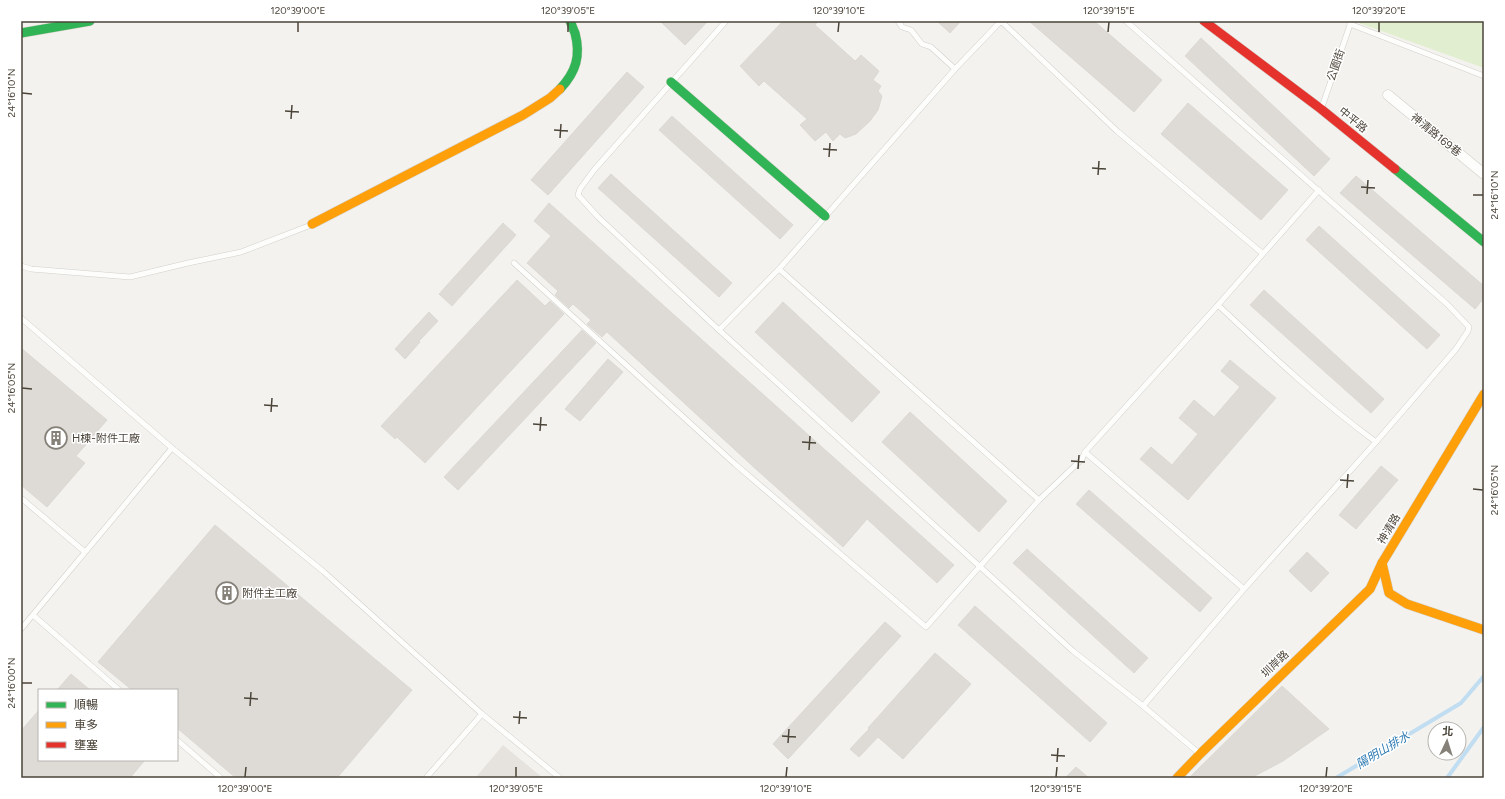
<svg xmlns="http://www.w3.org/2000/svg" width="1505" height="799" viewBox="0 0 1505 799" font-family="Figtree,'Noto Sans TC',sans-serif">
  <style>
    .green { fill: #e1eecf }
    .parking { fill: #e6e3df }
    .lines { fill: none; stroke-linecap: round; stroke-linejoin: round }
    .stream { stroke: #c0ddf1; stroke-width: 4 }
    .building { fill: #dedbd6; stroke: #dcd9d4 }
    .lane-casing { stroke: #d2d0cb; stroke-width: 6 }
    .street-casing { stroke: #d2d0cb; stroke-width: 11 }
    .fast-casing { stroke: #d3cfc5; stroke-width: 10 }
    .slow-casing { stroke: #d3cfc5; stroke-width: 10 }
    .jam-casing { stroke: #d3cfc5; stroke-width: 10 }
    .lane { stroke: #fdfdfc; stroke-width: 5 }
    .street { stroke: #fdfdfc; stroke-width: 10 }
    .fast { stroke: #30b455; stroke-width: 9 }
    .slow { stroke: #ff9f0a; stroke-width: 9 }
    .jam { stroke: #e5322d; stroke-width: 9 }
    .ticks { fill: none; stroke: #4b4439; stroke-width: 1.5 }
    .labels { text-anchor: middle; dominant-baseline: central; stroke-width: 3; stroke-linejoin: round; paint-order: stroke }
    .street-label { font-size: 11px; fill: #4b4439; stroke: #fff }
    .poi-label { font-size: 11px; fill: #4b4439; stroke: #fff; text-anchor: start }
    .water-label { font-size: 12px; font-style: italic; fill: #2e7ab2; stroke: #fff }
    .neatline { fill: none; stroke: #4b4439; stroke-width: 1.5 }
    .ticks-label { font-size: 10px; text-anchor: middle; fill: #4b4439 }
  </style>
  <rect width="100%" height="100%" fill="#f4f2ee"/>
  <!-- green -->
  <path class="green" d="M 1360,21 L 1484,21 L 1484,68 L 1359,23 Z"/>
  <!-- parking -->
  <path class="parking" d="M 503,745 L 543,778 L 478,778 L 476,777 Z"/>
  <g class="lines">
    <!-- stream -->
    <g class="stream">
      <path d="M 1336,778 L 1461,703 L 1484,676"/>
      <path d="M 1447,778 L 1484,727"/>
    </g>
  </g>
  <!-- building -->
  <g class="building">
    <path d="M 660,21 L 708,21 L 685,45 Z"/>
    <path d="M 783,21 L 818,21 L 815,25 L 855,61 L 861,55 L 879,71 L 873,80 L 881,86 L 878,91 L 882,96 L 878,110 L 870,121 L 856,134 L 845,138 L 840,134 L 833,141 L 826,132 L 815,141 L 800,125 L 807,119 L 764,81 L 759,86 L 740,66 Z"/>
    <path d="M 937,21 L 961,21 L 950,33 Z"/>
    <path d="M 1029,21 L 1094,21 L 1162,80 L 1134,112 Z"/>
    <path d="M 1201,38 L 1330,159 L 1314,176 L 1185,56 Z"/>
    <path d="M 627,72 L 644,87 L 548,195 L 531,180 Z"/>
    <path d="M 1188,103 L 1288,190 L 1261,220 L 1161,134 Z"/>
    <path d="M 672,116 L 793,225 L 780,239 L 659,130 Z"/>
    <path d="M 611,174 L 732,283 L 719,297 L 598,188 Z"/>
    <path d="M 1356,176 L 1484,286 L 1484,298 L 1475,309 L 1340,193 Z"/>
    <path d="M 549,203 L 954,565 L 937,583 L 867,519 L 843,547 L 758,471 L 607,332 L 602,337 L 587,324 L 591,320 L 573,304 L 569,308 L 555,295 L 558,291 L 527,263 L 551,236 L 534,221 Z"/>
    <path d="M 503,223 L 516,235 L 452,306 L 439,294 Z"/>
    <path d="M 1319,226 L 1440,335 L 1427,349 L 1306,240 Z"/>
    <path d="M 517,280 L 545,306 L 550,301 L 564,314 L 425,463 L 397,437 L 395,439 L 381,426 Z"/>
    <path d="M 1264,290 L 1384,399 L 1371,413 L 1250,305 Z"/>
    <path d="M 783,302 L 880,392 L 852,422 L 755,332 Z"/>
    <path d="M 429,312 L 438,321 L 419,341 L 420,342 L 405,359 L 395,349 Z"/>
    <path d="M 582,330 L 596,343 L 458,490 L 444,477 Z"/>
    <path d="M 21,348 L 107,420 L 76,456 L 85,463 L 47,507 L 21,485 Z"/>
    <path d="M 608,359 L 623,372 L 580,421 L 565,409 Z"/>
    <path d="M 1230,360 L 1276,398 L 1188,500 L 1140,459 L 1151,447 L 1172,465 L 1198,434 L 1179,418 L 1194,400 L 1214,417 L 1240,387 L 1221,371 Z"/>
    <path d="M 910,412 L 1007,501 L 979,532 L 882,442 Z"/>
    <path d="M 1381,466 L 1398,480 L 1356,529 L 1339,515 Z"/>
    <path d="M 1089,490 L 1212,598 L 1200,612 L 1076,504 Z"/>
    <path d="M 215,525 L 412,690 L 337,778 L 236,778 L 177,728 L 177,690 L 132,690 L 98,662 Z"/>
    <path d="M 1027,549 L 1148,658 L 1134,673 L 1013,563 Z"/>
    <path d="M 1307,552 L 1329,573 L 1311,592 L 1289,571 Z"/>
    <path d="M 975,606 L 1107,723 L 1090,742 L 958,625 Z"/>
    <path d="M 885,622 L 901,636 L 788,759 L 773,744 Z"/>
    <path d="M 935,653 L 971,684 L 903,759 L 878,737 L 859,757 L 850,749 L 869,729 L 868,728 Z"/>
    <path d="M 71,674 L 90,690 L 57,690 Z"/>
    <path d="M 1282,686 L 1329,729 L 1283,761 L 1251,778 L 1189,778 Z"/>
    <path d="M 39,710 L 39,760 L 145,760 L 130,778 L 21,778 L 21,731 Z"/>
    <path d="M 1076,767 L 1089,778 L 1065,778 Z"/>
  </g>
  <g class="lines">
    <!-- lane casing -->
    <g class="lane-casing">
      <g id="lane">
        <path d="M 726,21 L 594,170 L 580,189 L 578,195 L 598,217 L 719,330 L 1073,651 L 1143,706 L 1200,754"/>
        <path d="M 898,21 L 902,27 L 911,30 L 922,44 L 931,47 L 955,69"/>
        <path d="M 1001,21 L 1117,131 L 1262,253"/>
        <path d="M 1126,21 L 1447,304 L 1469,327 L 1468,331 L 1456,349 L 1376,442 L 1244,589 L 1143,706"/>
        <path d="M 1350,24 L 1484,76"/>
        <path d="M 1322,107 L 1351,22"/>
        <path d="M 514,263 L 735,464 L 926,627 L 1039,500 L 1082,459 L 1085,452 L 1218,305 L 1319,190"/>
        <path d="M 21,266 L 31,269 L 130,277 L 188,263 L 241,252 L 311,225"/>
        <path d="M 779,269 L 1039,500"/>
        <path d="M 1218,305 C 1269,353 1320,401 1376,442"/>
        <path d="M 21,318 L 172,448 L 324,572 L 482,714 L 560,778"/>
        <path d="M 719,330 L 779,269 L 955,69 L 1001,21"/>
        <path d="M 1085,452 L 1244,589"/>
        <path d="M 21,498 L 85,552"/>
        <path d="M 33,615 L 119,690"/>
        <path d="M 21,629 L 172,448"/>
        <path d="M 177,740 L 221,778"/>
        <path d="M 426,778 L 482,714"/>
      </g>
    </g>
    <!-- street casing -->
    <g class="street-casing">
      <path id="street" d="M 1388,95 L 1484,174"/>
    </g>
    <!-- fast casing -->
    <g class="fast-casing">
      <g id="fast">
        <path d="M 21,33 L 90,21"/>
        <path d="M 671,82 L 825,216"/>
        <path d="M 560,89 C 576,72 581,56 575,33 C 573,29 572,25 570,21"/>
        <path d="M 1395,169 L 1484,242"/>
      </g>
    </g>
    <!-- slow casing -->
    <g class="slow-casing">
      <g id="slow">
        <path d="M 312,224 L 523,115 L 550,98 L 560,89"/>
        <path d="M 1484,394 L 1382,563 L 1389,593 L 1407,604 L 1484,630"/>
        <path d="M 1177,778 L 1200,754 L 1370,589 L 1382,563"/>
      </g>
    </g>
    <!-- jam casing -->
    <g class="jam-casing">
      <path id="jam" d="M 1204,21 L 1321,109 L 1395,169"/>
    </g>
    <!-- lane -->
    <use href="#lane" class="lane"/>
    <!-- street -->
    <use href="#street" class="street"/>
    <!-- fast -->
    <use href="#fast" class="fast"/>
    <!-- slow -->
    <use href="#slow" class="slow"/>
    <!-- jam -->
    <use href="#jam" class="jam"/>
  </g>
  <!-- ticks -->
  <path class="ticks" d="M 298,32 L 298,22M 568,32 L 568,22M 838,32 L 839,22M 1108,32 L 1109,22M 1379,32 L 1379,22M 22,93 L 32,94M 285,111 L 299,112M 291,119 L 292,105M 554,130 L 568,131M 560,138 L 561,124M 823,149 L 837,150M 829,157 L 830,143M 1092,168 L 1106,169M 1098,175 L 1099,161M 1361,187 L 1375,188M 1367,194 L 1368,180M 1473,195 L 1483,195M 22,388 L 32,389M 264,405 L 278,406M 271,412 L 272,398M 533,424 L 547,425M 540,431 L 541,417M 802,442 L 816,443M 809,450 L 810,436M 1071,461 L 1085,462M 1078,469 L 1079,455M 1340,480 L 1354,481M 1347,488 L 1348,474M 1473,489 L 1483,490M 22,683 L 32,683M 244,698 L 258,699M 250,706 L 251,692M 513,717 L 527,718M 519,724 L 520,711M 782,736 L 796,737M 788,743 L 789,729M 1051,755 L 1065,756M 1057,762 L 1058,748M 245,777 L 246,767M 516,777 L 516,767M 786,777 L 787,767M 1056,777 L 1057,767M 1326,777 L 1327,767"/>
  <!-- icons -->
  <defs>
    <g id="building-ring" transform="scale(1.15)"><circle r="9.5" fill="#fff" stroke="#868178" stroke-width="1.5"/><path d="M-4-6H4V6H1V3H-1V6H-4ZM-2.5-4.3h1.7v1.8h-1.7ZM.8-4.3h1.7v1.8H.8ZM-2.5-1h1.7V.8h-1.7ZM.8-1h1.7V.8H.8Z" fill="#868178"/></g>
  </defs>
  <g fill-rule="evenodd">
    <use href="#building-ring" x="56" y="438"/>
    <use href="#building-ring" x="227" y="593"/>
  </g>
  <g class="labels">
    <!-- street labels -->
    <g class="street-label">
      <text transform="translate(1336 65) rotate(-71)">公園街</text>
      <text transform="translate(1353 120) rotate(39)">中平路</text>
      <text transform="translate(1436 135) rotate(39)">神清路169巷</text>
      <text transform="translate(1389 529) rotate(-59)">神清路</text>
      <text transform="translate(1275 664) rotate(-44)">圳岸路</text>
    </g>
    <!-- poi labels -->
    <g class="poi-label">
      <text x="72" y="438">H棟-附件工廠</text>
      <text x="242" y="593">附件主工廠</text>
    </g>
    <!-- water labels -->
    <g class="water-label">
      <text transform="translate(1383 750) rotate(-31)">陽明山排水</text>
    </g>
  </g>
  <!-- border -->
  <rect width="1505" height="799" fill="none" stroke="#ffffff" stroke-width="44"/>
  <!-- legend -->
  <rect x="38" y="689" width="140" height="72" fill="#ffffff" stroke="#b7b4b0"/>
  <rect x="46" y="702" width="20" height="6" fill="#30b455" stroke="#b7b4b0"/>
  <text x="74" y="709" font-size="12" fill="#4b4439">順暢</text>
  <rect x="46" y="722" width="20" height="6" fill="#ff9f0a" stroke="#b7b4b0"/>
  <text x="74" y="729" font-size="12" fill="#4b4439">車多</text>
  <rect x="46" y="742" width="20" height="6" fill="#e5322d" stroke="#b7b4b0"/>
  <text x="74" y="749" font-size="12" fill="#4b4439">壅塞</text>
  <!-- north arrow -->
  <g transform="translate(1447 741) rotate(4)"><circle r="19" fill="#ffffff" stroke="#b7b4b0"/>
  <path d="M0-3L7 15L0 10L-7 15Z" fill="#868178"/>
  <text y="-6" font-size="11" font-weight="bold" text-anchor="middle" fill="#4b4439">北</text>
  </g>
  <rect x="22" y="22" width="1461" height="755" class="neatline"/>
  <g class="ticks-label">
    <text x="298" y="14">120°39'00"E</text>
    <text x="568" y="14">120°39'05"E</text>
    <text x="839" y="14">120°39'10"E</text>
    <text x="1109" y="14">120°39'15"E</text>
    <text x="1379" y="14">120°39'20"E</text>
    <text transform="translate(11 93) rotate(-90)" y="4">24°16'10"N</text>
    <text transform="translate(1494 195) rotate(-90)" y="4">24°16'10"N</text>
    <text transform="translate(11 388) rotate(-90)" y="4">24°16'05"N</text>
    <text transform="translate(1494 490) rotate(-90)" y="4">24°16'05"N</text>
    <text transform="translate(11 683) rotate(-90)" y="4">24°16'00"N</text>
    <text x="245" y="792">120°39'00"E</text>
    <text x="516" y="792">120°39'05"E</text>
    <text x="786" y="792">120°39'10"E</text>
    <text x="1056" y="792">120°39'15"E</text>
    <text x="1326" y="792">120°39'20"E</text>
  </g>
</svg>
